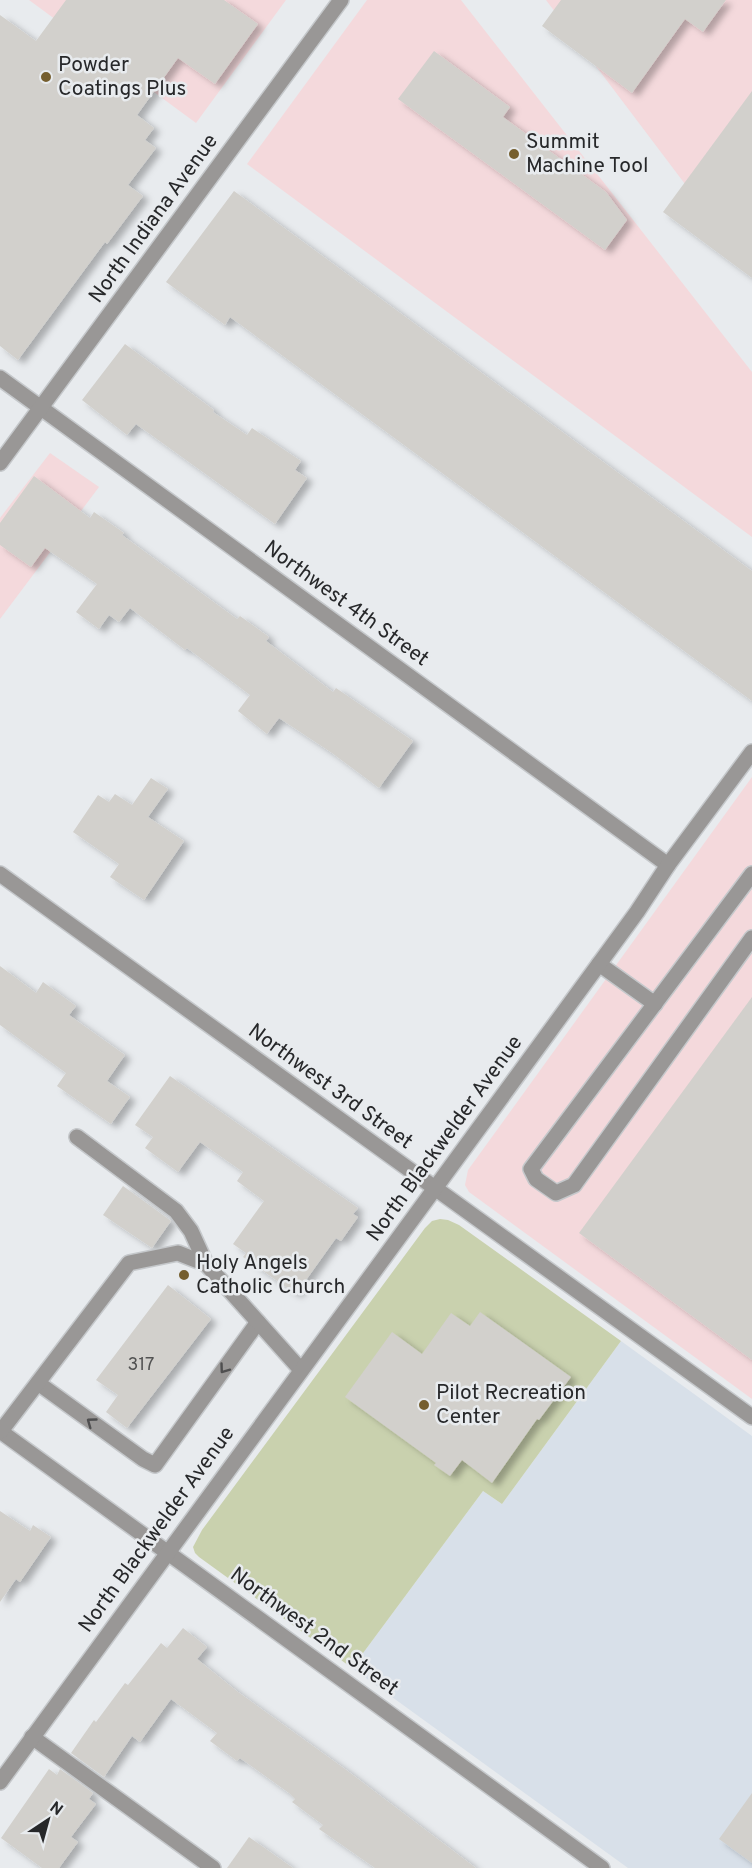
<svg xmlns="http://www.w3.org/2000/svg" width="752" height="1868" viewBox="0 0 752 1868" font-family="Overpass,sans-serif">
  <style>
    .built { fill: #d8e0e9 }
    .industrial { fill: #f4d9dc }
    .green { fill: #c9d1ae }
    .building { fill: #d2d0cc; filter: url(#shadow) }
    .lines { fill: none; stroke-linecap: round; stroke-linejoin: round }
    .minor-casing { stroke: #c5c8cb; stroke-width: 18 }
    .minor { stroke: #999796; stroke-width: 15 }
    .oneway { stroke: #4f4f50 }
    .poi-dot { fill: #755e2e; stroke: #e8ebee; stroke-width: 2 }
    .labels { text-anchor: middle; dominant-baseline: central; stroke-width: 5; stroke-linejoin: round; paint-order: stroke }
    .number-label { font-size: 18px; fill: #525252 }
    .poi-label { font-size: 21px; fill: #27282a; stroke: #e8ebee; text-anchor: start }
    .street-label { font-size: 21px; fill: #27282a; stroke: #e8ebee }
  </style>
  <defs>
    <filter id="shadow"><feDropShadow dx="6" dy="4" stdDeviation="3" flood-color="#0004"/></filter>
  </defs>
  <rect width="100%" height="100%" fill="#e8ebee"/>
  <!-- built -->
  <path class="built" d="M 621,1341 L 752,1436 L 752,1868 L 628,1868 L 352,1668 L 483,1491 L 502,1504 Z"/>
  <!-- industrial -->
  <g class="industrial">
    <path d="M 29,0 L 286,0 L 196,123 Z"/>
    <path d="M 367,0 L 461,0 L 752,372 L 752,537 L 247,164 Z"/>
    <path d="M 546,0 L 752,0 L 752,274 L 688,188 Z"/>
    <path d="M 50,453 L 99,487 L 0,619 L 0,518 Z"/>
    <path d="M 752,777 L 752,1399 L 469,1192 L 465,1185 L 468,1170 Z"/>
  </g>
  <!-- green -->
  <path class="green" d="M 440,1219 L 448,1220 L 459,1225 L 621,1341 L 502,1504 L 483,1491 L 352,1668 L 199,1557 L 195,1553 L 193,1547 L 202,1530 L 425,1228 L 432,1221 Z"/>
  <!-- building -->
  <g class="building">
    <path d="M 66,0 L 224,0 L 258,24 L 215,84 L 178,58 L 137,115 L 154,128 L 145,140 L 156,148 L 128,185 L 143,196 L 107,244 L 105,242 L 18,360 L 0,346 L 0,15 L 36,41 Z"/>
    <path d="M 561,0 L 726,0 L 703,32 L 685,19 L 632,93 L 542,26 Z"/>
    <path d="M 434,51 L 510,107 L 503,117 L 606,192 L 627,220 L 605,250 L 398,99 Z"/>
    <path d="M 752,91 L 752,278 L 663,212 Z"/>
    <path d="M 234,191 L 752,571 L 752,701 L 230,317 L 225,325 L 166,282 Z"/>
    <path d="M 125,344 L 214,410 L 213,412 L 247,435 L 252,428 L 301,461 L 295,470 L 307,478 L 275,524 L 136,424 L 127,435 L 82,400 Z"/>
    <path d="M 34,476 L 90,518 L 94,512 L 124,533 L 122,535 L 237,619 L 240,616 L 269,637 L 266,641 L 333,692 L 336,688 L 413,741 L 379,788 L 332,753 L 279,718 L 267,734 L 238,711 L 250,695 L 187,648 L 185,650 L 130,608 L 119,622 L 109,615 L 99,629 L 76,612 L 97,584 L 45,548 L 31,567 L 0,545 L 0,523 Z"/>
    <path d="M 151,778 L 168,789 L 148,817 L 184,841 L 144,900 L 110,877 L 119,864 L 73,832 L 98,795 L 109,802 L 115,794 L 132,805 Z"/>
    <path d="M 0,966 L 36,993 L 43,982 L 76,1006 L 69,1015 L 125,1055 L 107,1081 L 130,1097 L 111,1124 L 57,1086 L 66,1073 L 0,1025 Z"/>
    <path d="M 752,997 L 752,1360 L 579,1233 Z"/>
    <path d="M 170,1076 L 358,1208 L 353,1214 L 358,1217 L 341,1241 L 336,1238 L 296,1294 L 243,1257 L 246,1253 L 233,1244 L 264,1201 L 237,1181 L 243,1172 L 200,1142 L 178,1172 L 145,1148 L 153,1137 L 135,1125 Z"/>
    <path d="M 123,1186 L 171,1221 L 152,1248 L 103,1215 Z"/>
    <path d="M 168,1285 L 211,1319 L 127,1428 L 106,1412 L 118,1395 L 96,1380 Z"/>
    <path d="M 480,1312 L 571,1377 L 539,1420 L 537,1419 L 492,1483 L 462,1460 L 450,1476 L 434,1465 L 436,1463 L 345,1397 L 392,1332 L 422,1354 L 451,1313 L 470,1326 Z"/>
    <path d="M 0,1511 L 30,1531 L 33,1525 L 51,1537 L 20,1582 L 16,1579 L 0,1602 Z"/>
    <path d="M 183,1628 L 207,1647 L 197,1659 L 238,1692 L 345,1769 L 476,1868 L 375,1868 L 319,1829 L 323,1825 L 292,1802 L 295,1799 L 289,1793 L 240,1758 L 237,1761 L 210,1741 L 217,1733 L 171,1699 L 140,1742 L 132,1736 L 104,1777 L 71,1753 L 94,1720 L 96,1722 L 125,1683 L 128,1685 L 161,1643 L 167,1648 Z"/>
    <path d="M 49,1769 L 57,1775 L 60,1769 L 93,1793 L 89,1799 L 96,1804 L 71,1837 L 78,1842 L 59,1868 L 42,1868 L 1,1838 Z"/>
    <path d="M 752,1793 L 752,1863 L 719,1839 Z"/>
    <path d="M 249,1837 L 293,1868 L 227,1868 Z"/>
  </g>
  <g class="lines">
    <!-- minor casing -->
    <g class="minor-casing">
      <g id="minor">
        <path d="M 0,378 L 668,865"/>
        <path d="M 0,463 L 341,0"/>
        <path d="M 0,874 L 752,1417"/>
        <path d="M 752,874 L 531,1169 L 536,1179 L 556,1193 L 574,1185 L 752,938"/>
        <path d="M 599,964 L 655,1004"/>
        <path d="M 77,1137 L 176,1211 L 191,1231 L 206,1264"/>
        <path d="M 38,1383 L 143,1459 L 155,1465 L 258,1322"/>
        <path d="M 0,1431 L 602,1868"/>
        <path d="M 1,1431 L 129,1263 L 178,1253 L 206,1264 L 301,1370"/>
        <path d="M 32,1737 L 213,1868"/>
        <path d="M 0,1782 C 210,1491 426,1203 637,912 L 668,865 L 752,752"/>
      </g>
    </g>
    <!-- minor -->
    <use href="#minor" class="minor"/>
  </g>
  <!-- one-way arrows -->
  <defs><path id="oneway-chevron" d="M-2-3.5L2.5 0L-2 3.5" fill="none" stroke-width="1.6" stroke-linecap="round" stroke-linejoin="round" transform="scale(1.5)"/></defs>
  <g class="oneway">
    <use href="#oneway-chevron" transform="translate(224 1369) rotate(126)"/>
    <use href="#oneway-chevron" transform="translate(91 1422) rotate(-144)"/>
  </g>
  <!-- markers -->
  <g class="poi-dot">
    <circle cx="46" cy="77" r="6"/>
    <circle cx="514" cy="154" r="6"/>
    <circle cx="184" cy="1275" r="6"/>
    <circle cx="424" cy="1405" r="6"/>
  </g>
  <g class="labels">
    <!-- number labels -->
    <g class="number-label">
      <text x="141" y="1365">317</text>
    </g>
    <!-- poi labels -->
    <g class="poi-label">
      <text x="58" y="65">Powder<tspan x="58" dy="24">Coatings Plus</tspan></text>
      <text x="526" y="142">Summit<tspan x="526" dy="24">Machine Tool</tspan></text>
      <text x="196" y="1263">Holy Angels<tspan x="196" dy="24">Catholic Church</tspan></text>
      <text x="436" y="1393">Pilot Recreation<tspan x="436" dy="24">Center</tspan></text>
    </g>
    <!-- street labels -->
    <g class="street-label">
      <text transform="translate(154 219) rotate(-54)">North Indiana Avenue</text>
      <text transform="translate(346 604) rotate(36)">Northwest 4th Street</text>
      <text transform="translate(330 1087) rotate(36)">Northwest 3rd Street</text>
      <text transform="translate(445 1139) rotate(-54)">North Blackwelder Avenue</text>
      <text transform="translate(157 1530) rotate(-54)">North Blackwelder Avenue</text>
      <text transform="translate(314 1632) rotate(36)">Northwest 2nd Street</text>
    </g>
  </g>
  <!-- north arrow -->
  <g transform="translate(48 1820) rotate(36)" stroke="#e8ebee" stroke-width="4.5" paint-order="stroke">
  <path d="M0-4.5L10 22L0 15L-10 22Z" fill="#27282a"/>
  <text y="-9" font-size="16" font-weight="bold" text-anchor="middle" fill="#27282a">N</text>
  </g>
</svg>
